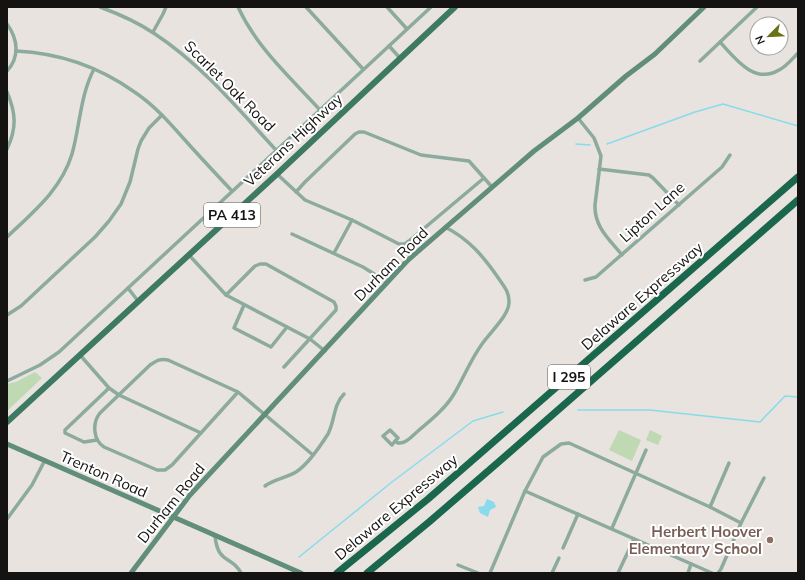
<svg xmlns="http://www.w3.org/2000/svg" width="805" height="580" viewBox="0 0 805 580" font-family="Mulish,sans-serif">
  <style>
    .green { fill: #bfd9b3 }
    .water { fill: #88dbec }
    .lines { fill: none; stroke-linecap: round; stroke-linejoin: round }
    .stream { stroke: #88dbec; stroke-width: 1.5 }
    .minor { stroke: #8daa9e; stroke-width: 3.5 }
    .secondary { stroke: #608e7b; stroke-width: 5 }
    .primary { stroke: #3e7963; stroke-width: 6 }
    .motorway { stroke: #1a674e; stroke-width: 7 }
    .education-dot { fill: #8d6e63; stroke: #fff; stroke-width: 1.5 }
    .labels { text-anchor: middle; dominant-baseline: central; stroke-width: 4; stroke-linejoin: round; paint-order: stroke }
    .shield { fill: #fff; stroke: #5b5a59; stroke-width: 1 }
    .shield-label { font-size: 14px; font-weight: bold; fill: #151312 }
    .street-label { font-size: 15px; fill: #151312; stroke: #fff }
    .education-label { font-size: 15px; font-weight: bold; fill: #785e54; stroke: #fff; text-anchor: end }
  </style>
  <rect width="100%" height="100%" fill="#e8e3df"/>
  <!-- green -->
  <g class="green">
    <path d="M 35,372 L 42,378 L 7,411 L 7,384 L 16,382 Z"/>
    <path d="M 619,430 L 641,440 L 632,461 L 609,450 Z"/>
    <path d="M 650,430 L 662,436 L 658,445 L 646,440 Z"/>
  </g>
  <!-- water -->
  <path class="water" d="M 487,499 L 494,502 L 496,507 L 490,510 L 488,517 L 480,513 L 478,507 L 484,506 Z"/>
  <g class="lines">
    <!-- stream -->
    <g class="stream">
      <path d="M 576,144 L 590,145"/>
      <path d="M 607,144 L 695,112 L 723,104 L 798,126"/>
      <path d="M 578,410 L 650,410 L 760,422 L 785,396 L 798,397"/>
      <path d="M 299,557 L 392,482 L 473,421 L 503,412"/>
    </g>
    <!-- minor -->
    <g class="minor">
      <path d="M 100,7 C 119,14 139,23 155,34 C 202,65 238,109 276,150"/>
      <path d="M 238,7 C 257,48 290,77 320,110"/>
      <path d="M 306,7 L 363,69"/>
      <path d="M 387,7 L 407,29"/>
      <path d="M 7,24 C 18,39 20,57 7,71"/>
      <path d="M 153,32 L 163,14 L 166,7"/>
      <path d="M 720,42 C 735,58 754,85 779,70 C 787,66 792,59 798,53"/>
      <path d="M 389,46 L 400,58"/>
      <path d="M 16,51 C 58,53 99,67 133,91 C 153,104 169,122 184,139 C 200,157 216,174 232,191"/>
      <path d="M 700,61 L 757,7"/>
      <path d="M 7,92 C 16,113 17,128 7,149"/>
      <path d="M 578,118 L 594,138 L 601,156 L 595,205 C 594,227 610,240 622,255"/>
      <path d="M 599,169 L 649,175 L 653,178 L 679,205"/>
      <path d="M 277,174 L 305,200 L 352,220 L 399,244 L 405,244 L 409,241 L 484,178"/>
      <path d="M 296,192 L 305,182 L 355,134 L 359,132 L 364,132 L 421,155 L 469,161 L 492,187"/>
      <path d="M 292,234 L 363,267 L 387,282"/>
      <path d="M 7,237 C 33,212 61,190 72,154 C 80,126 80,96 94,69"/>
      <path d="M 334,253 L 352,220"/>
      <path d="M 189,255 L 226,295 L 310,339 L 325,351"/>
      <path d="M 585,280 L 596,277 L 722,167 L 730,155"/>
      <path d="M 128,288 L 138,301"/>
      <path d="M 226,295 L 255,266 L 260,264 L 266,264 L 334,302 L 336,306 L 336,310 L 284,367"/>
      <path d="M 244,305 L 234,328 L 271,347 L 287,327"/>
      <path d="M 7,315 L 21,306 L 95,237 L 109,221 L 121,204 L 130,182 L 138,149 L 141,141 L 149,128 L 162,115"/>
      <path d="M 80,355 L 109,388 L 119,395 L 201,433"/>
      <path d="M 7,381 L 40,365 L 59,352 L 431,7"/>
      <path d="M 238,392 L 172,465 L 165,470 L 157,470 L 104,447 C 93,440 92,423 100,413 L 150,365 C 156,361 160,358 168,360 L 238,392 L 313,455"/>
      <path d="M 97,440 L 84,442 L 65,433 L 65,430 L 109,388"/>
      <path d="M 395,441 L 392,445 L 383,436 L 390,430 L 398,438 L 395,441 L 398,443 C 406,444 412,436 418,431 C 431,420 445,409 454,394 C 464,377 471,359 482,344 C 490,332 510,315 509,301 C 509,292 504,286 499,279 C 484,257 469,239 445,227"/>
      <path d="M 265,486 C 274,479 286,478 296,472 C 307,465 321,445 328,434 C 335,421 333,405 344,394"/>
      <path d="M 525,491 L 712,573"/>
      <path d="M 710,507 L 729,463"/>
      <path d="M 7,519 L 32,485 L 45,460"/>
      <path d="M 612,528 L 646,450"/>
      <path d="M 215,536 C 218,565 232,555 241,573"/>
      <path d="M 563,548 L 578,514"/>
      <path d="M 458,565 L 478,573"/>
      <path d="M 490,573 L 525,491 L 543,457 L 561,444 L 569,443 L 710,507 L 741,523"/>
      <path d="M 552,573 L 559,558"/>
      <path d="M 618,573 L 634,539"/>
      <path d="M 688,573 L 691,564"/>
      <path d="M 718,573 L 721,569 L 741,523 L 764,478"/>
    </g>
    <!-- secondary -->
    <g class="secondary">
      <path d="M 7,444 L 301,573"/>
      <path d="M 131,573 L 190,495 L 408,260 L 534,151 L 578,118 L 626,76 L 655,54 L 704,7"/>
    </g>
    <!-- primary -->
    <path class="primary" d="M 7,422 L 277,174 L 455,7"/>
    <!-- motorway -->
    <g class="motorway">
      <path d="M 337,573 L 428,499 L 798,177"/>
      <path d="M 367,573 L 429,522 L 502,459 L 798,200"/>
    </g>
  </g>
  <!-- markers -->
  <circle class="education-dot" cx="770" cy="540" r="4"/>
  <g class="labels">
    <!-- shield labels -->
    <g class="shield">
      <rect x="204" y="203" width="56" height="24" rx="3"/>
      <rect x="548" y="365" width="42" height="24" rx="3"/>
    </g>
    <g class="shield-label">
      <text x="232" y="215">PA 413</text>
      <text x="569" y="377">I 295</text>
    </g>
    <!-- street labels -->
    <g class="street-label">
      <text transform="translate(230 86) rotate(45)">Scarlet Oak Road</text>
      <text transform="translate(293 140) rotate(-43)">Veterans Highway</text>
      <text transform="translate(652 212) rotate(-42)">Lipton Lane</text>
      <text transform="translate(391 264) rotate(-45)">Durham Road</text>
      <text transform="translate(642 296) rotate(-41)">Delaware Expressway</text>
      <text transform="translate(104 474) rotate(24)">Trenton Road</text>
      <text transform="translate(171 503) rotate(-51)">Durham Road</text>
      <text transform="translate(396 507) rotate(-40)">Delaware Expressway</text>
    </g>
    <!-- education labels -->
    <g class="education-label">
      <text x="762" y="531">Herbert Hoover<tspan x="762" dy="17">Elementary School</tspan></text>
    </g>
  </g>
  <!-- border -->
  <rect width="805" height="580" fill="none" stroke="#151312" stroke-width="16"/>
  <!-- north arrow -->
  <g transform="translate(769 36) rotate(246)"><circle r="19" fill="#ffffff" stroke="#a1a1a0"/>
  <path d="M0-3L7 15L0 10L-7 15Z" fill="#697119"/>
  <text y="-6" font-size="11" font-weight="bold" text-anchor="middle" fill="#151312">N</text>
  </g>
</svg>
